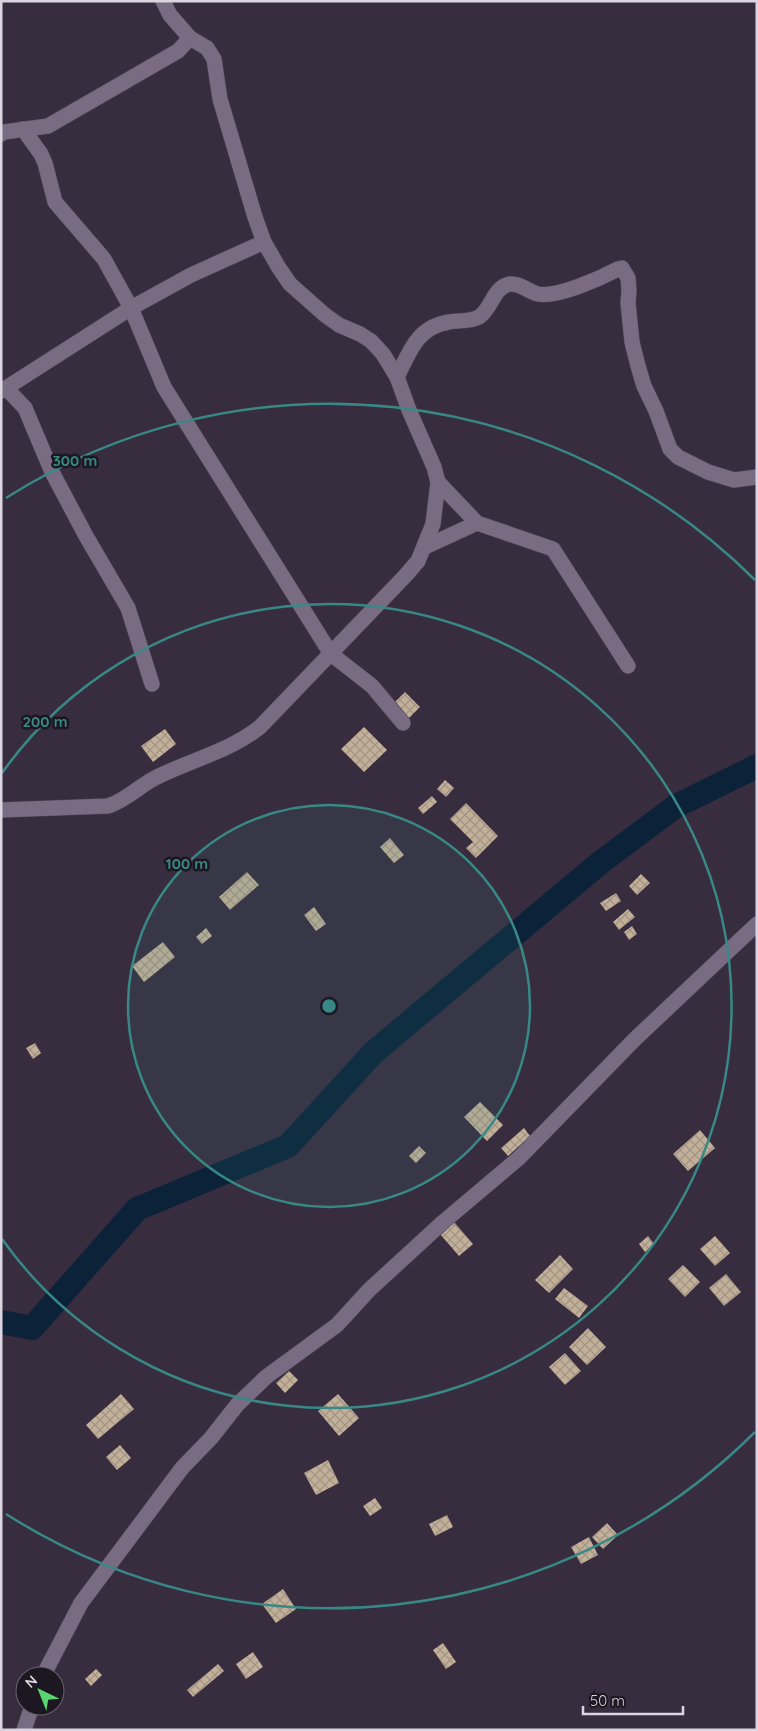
<svg xmlns="http://www.w3.org/2000/svg" width="758" height="1731" viewBox="0 0 758 1731" font-family="Quicksand,sans-serif">
  <style>
    .lines { fill: none; stroke-linecap: round; stroke-linejoin: round }
    .river { stroke: #0b2239; stroke-width: 24 }
    .building { fill: url(#building-cross-hatch) }
    .street-casing { stroke: #544a5a; stroke-width: 16 }
    .street { stroke: #796b82; stroke-width: 15 }
    .ring { fill: none; stroke: #388985; stroke-width: 2.5 }
    .centre { fill: #388985; stroke: #1c1720; stroke-width: 2.5 }
    .ring-label { font-size: 15px; text-anchor: middle; font-weight: bold; fill: #388985; stroke: #1c1720; stroke-width: 5; stroke-linejoin: round; paint-order: stroke }
  </style>
  <defs>
    <pattern id="building-cross-hatch" width="8" height="8" patternUnits="userSpaceOnUse" patternTransform="scale(1.25)"><rect width="8" height="8" fill="#c2b099"/><path d="M0 0l8 8M0 8l8-8" fill="none" stroke="#a29484"/></pattern>
  </defs>
  <rect width="100%" height="100%" fill="#382c3f"/>
  <g class="lines">
    <!-- river -->
    <path class="river" d="M 1,1322 L 32,1328 L 137,1209 L 288,1146 L 374,1052 L 601,862 L 676,806 L 757,766"/>
  </g>
  <!-- building -->
  <g class="building">
    <path d="M 405,692 L 420,707 L 407,720 L 392,705 Z"/>
    <path d="M 364,727 L 387,750 L 364,772 L 341,749 Z"/>
    <path d="M 165,729 L 176,744 L 153,762 L 141,746 Z"/>
    <path d="M 445,780 L 454,788 L 446,797 L 437,789 Z"/>
    <path d="M 432,796 L 437,802 L 423,814 L 418,808 Z"/>
    <path d="M 466,803 L 498,836 L 476,858 L 466,848 L 473,842 L 450,819 Z"/>
    <path d="M 390,838 L 404,855 L 394,863 L 380,847 Z"/>
    <path d="M 247,872 L 259,885 L 230,910 L 219,897 Z"/>
    <path d="M 641,874 L 650,883 L 637,895 L 629,886 Z"/>
    <path d="M 616,893 L 621,901 L 606,911 L 600,903 Z"/>
    <path d="M 314,907 L 326,924 L 316,931 L 304,915 Z"/>
    <path d="M 628,909 L 635,917 L 619,930 L 613,922 Z"/>
    <path d="M 632,926 L 637,934 L 629,940 L 624,932 Z"/>
    <path d="M 206,928 L 212,936 L 202,944 L 196,937 Z"/>
    <path d="M 163,942 L 175,957 L 144,982 L 132,966 Z"/>
    <path d="M 35,1043 L 41,1053 L 33,1059 L 26,1048 Z"/>
    <path d="M 480,1102 L 503,1125 L 487,1141 L 464,1117 Z"/>
    <path d="M 524,1128 L 530,1136 L 508,1156 L 501,1148 Z"/>
    <path d="M 700,1130 L 715,1148 L 688,1171 L 673,1154 Z"/>
    <path d="M 419,1146 L 426,1153 L 416,1163 L 409,1156 Z"/>
    <path d="M 454,1222 L 473,1244 L 459,1256 L 440,1234 Z"/>
    <path d="M 648,1236 L 654,1244 L 645,1252 L 639,1244 Z"/>
    <path d="M 715,1236 L 730,1253 L 715,1266 L 700,1249 Z"/>
    <path d="M 560,1255 L 573,1269 L 549,1293 L 535,1280 Z"/>
    <path d="M 683,1265 L 700,1282 L 685,1297 L 668,1279 Z"/>
    <path d="M 726,1274 L 741,1292 L 724,1306 L 709,1288 Z"/>
    <path d="M 564,1288 L 588,1306 L 579,1318 L 555,1299 Z"/>
    <path d="M 588,1328 L 606,1347 L 587,1365 L 569,1347 Z"/>
    <path d="M 565,1353 L 581,1371 L 565,1385 L 549,1367 Z"/>
    <path d="M 289,1371 L 298,1380 L 285,1393 L 276,1383 Z"/>
    <path d="M 121,1394 L 134,1409 L 98,1439 L 86,1425 Z"/>
    <path d="M 338,1394 L 359,1418 L 339,1436 L 318,1411 Z"/>
    <path d="M 120,1445 L 131,1458 L 117,1470 L 106,1457 Z"/>
    <path d="M 328,1460 L 339,1483 L 316,1495 L 304,1473 Z"/>
    <path d="M 375,1498 L 382,1508 L 370,1516 L 363,1506 Z"/>
    <path d="M 447,1515 L 453,1527 L 435,1536 L 429,1524 Z"/>
    <path d="M 607,1523 L 618,1535 L 603,1549 L 592,1537 Z"/>
    <path d="M 589,1537 L 598,1555 L 581,1564 L 571,1547 Z"/>
    <path d="M 283,1589 L 296,1609 L 276,1623 L 262,1604 Z"/>
    <path d="M 443,1643 L 456,1662 L 446,1669 L 433,1650 Z"/>
    <path d="M 253,1652 L 263,1667 L 246,1679 L 236,1664 Z"/>
    <path d="M 218,1664 L 224,1671 L 193,1697 L 187,1690 Z"/>
    <path d="M 96,1669 L 102,1675 L 91,1686 L 85,1679 Z"/>
  </g>
  <g class="lines">
    <!-- street casing -->
    <g class="street-casing">
      <g id="street">
        <path d="M 23,129 L 41,154 L 45,163 L 55,202 L 104,259 L 131,308 L 164,387 L 331,654 L 372,686 L 403,723"/>
        <path d="M 1,134 L 4,132 L 48,126 L 178,51 L 190,38"/>
        <path d="M 397,377 C 410,351 417,327 449,322 C 459,320 470,322 479,317 C 492,309 493,287 510,284 C 520,283 529,292 538,294 C 557,298 601,278 618,269 L 622,268 L 628,278 L 629,291 L 628,303 L 632,342 L 638,366 L 644,386 L 656,411 L 670,449 L 678,457 L 708,472 L 734,480 L 757,477"/>
        <path d="M 6,388 L 131,308 L 191,275 L 264,242"/>
        <path d="M 1,391 L 6,388 L 25,408 L 52,472 L 86,536 L 128,608 L 152,684"/>
        <path d="M 438,482 L 477,523 L 553,549 L 628,666"/>
        <path d="M 425,547 L 477,523"/>
        <path d="M 1,810 L 108,806 C 127,800 140,785 157,777 C 193,759 228,752 260,727 L 406,575 L 418,561 L 433,524 L 438,482 L 434,467 L 409,410 L 397,377 L 383,354 L 371,341 L 360,334 L 339,325 L 325,315 L 290,284 L 279,268 L 264,242 L 255,217 L 220,99 L 214,59 L 207,48 L 190,38 L 170,15 L 163,1"/>
        <path d="M 43,1676 L 81,1603 L 182,1468 L 211,1438 L 237,1405 L 266,1377 L 337,1325 L 369,1290 L 442,1223 L 519,1158 L 635,1039 L 757,924"/>
        <path d="M 24,1730 L 32,1706"/>
      </g>
    </g>
    <!-- street -->
    <use href="#street" class="street"/>
  </g>
  <!-- distance rings -->
  <circle cx="329" cy="1006" r="201" fill="#388985" fill-opacity=".12"/>
  <g class="ring">
    <circle cx="329" cy="1006" r="201"/>
    <path d="M2 773A402 402 0 1 1 2 1239"/>
    <path d="M755 1432A602 602 0 0 1 6 1514M6 498A602 602 0 0 1 755 580"/>
  </g>
  <circle cx="329" cy="1006" r="8" class="centre"/>
  <g class="ring-label">
    <text x="75" y="466">300 m</text>
    <text x="45" y="727">200 m</text>
    <text x="187" y="869">100 m</text>
  </g>
  <!-- border -->
  <rect width="758" height="1731" fill="none" stroke="#dcd5e1" stroke-width="5"/>
  <!-- north arrow -->
  <g transform="translate(40 1691) rotate(317)"><circle r="24" fill="#1c1720" stroke="#69636d"/>
  <path d="M0-4L9 19L0 12L-9 19Z" fill="#59d56f"/>
  <text y="-8" font-size="14" font-weight="bold" text-anchor="middle" fill="#dcd5e1">N</text>
  </g>
  <!-- scale -->
  <path d="M583 1706v8h100v-8" fill="none" stroke="#dcd5e1" stroke-width="2.5"/>
  <text x="590" y="1706" font-size="15" fill="#dcd5e1" stroke="#1c1720" stroke-width="4" paint-order="stroke">50 m</text>
</svg>
